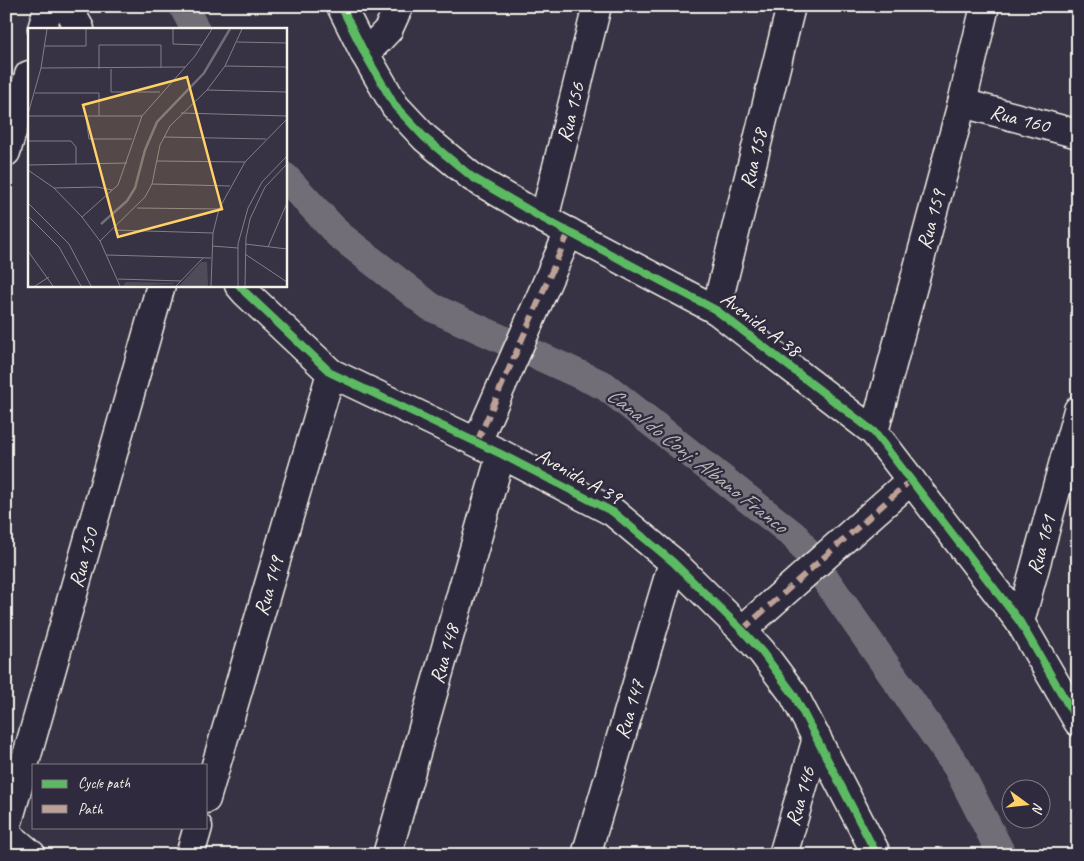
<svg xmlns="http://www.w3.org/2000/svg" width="1084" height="861" viewBox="0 0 1084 861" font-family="Caveat,sans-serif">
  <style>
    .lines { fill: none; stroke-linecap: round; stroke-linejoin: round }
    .canal { stroke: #726e77; stroke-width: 29 }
    .street-casing { stroke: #f4f1e8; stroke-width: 31 }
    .street { stroke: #2f2a3d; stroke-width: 28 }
    .quiet { stroke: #bda197; stroke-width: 6; stroke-dasharray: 12 6; stroke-linecap: butt }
    .cycleway-casing { stroke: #2f2a3d; stroke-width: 11 }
    .cycleway { stroke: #5cba63; stroke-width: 8 }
    .labels { text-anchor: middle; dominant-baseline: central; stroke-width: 4.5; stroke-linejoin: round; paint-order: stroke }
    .street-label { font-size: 21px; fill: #f4f1e8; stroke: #2f2a3d }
    .water-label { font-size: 22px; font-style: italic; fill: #bab6b5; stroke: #2f2a3d }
    .inset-river { fill: none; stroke: #726e77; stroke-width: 2.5 }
    .inset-road { fill: none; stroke: #837e86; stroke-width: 1 }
    .view { fill: #ffd166; fill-opacity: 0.15; stroke: #ffd166; stroke-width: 2.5 }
    .inset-edge { fill: none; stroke: #f4f1e8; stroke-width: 2.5 }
  </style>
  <rect width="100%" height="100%" fill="#373244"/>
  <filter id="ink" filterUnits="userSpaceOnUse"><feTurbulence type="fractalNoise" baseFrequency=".02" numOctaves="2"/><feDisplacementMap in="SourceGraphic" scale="10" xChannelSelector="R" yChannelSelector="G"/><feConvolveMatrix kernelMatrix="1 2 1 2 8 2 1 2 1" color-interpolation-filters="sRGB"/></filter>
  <g filter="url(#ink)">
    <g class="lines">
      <!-- canal -->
      <g class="canal">
        <path d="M 183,6 L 195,29"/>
        <path d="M 285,177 L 339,235 L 431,307 L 605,386 L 796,537 L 957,767 L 1002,855"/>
      </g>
      <!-- street casing -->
      <g class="street-casing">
        <g id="street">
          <path d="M 67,6 L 80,29"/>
          <path d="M 341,6 L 365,54 L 395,106 L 425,138 L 472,177 L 544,219 L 716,310 L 874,432 L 1020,622 L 1078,722"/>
          <path d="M 42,29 L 49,6"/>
          <path d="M 365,54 L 388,30 L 399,6"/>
          <path id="s1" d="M 962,103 L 1078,134"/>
          <path d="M 6,152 L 29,75"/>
          <path id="s2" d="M 544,219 L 597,6"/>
          <path d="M 239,285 L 245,292 L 331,373 L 501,454 L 613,512 L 673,562 L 742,630 L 762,652 L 794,695 L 877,855"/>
          <path id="s3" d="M 716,310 L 791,6"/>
          <path id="s4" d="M 874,432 L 962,103 L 985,6"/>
          <path d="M 477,442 L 569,232"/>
          <path id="s5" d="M 1020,622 L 1078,410"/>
          <path d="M 742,630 L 911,480"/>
          <path id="s6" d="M 206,799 L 331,373"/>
          <path id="s7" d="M 6,829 L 161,285"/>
          <path d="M 6,833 L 32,855"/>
          <path d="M 190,855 L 198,827"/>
          <path id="s8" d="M 387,855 L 501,454"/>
          <path id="s9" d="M 586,855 L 673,562"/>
          <path id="s10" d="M 783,855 L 817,738"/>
        </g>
      </g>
      <!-- street -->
      <use href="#street" class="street"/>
      <!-- quiet -->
      <g class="quiet">
        <path d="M 477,442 L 569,232"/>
        <path d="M 742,630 L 911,480"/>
      </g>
      <!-- cycleway casing -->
      <g class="cycleway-casing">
        <g id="cycleway">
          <path d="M 341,6 L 365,54 L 395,106 L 425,138 L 472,177 L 544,219 L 716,310 L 874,432 L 1020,622 L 1078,722"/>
          <path d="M 239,285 L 245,292 L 331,373 L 501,454 L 613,512 L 673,562 L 742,630 L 762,652 L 794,695 L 877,855"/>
        </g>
      </g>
      <!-- cycleway -->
      <use href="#cycleway" class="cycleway"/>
    </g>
  </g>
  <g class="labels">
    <!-- street labels -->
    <g class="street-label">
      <text stroke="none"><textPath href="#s2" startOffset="110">Rua 156</textPath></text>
      <text stroke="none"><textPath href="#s1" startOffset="60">Rua 160</textPath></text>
      <text stroke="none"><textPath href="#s3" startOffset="156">Rua 158</textPath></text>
      <text stroke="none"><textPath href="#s4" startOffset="220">Rua 159</textPath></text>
      <text transform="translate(761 324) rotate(37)">Avenida A 38</text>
      <text transform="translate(579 476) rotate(29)">Avenida A 39</text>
      <text stroke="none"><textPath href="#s5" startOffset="80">Rua 161</textPath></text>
      <text stroke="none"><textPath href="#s7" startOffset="282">Rua 150</textPath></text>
      <text stroke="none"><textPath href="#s6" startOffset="222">Rua 149</textPath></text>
      <text stroke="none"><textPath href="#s8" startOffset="209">Rua 148</textPath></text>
      <text stroke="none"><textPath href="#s9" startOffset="152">Rua 147</textPath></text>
      <text stroke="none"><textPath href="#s10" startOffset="61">Rua 146</textPath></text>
    </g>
    <!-- water labels -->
    <g class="water-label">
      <text transform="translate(697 460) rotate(38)">Canal do Conj. Albano Franco</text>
    </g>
  </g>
  <!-- overview -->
  <g transform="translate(28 28)">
    <rect width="259" height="259" fill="#373244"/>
    <path d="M 173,234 L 179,234 L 180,258 L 151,258 ZM 98,254 L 145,255 L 145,256 L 95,258 Z" fill="#504b59"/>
    <path class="inset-river" d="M 73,196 L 99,173 L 107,160 L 117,122 L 129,94 L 176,45 L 202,1"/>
    <path class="inset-road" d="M 145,1 L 145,16 L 174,17M 209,14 L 259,15M 17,18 L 58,18 L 58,1M 197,38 L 259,39M 13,40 L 157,39M 71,41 L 71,17 L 133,17 L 133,40M 83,41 L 83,64 L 132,64M 179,62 L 259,64M 7,65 L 71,65 L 71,88M 153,85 L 259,88M 0,86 L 13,40 L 19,1M 0,88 L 114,88M 58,89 L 61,111 L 104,111M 136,109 L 238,111M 0,113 L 43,113 L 48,119 L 48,136M 129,133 L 217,134M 0,137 L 99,135M 0,142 L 26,160 L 54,189 L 72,213 L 92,258M 124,156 L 202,158M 26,160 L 69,159 L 84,162M 0,175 L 41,216 L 63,258M 109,180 L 191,181M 0,188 L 31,219 L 53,258M 54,189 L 90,157 L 114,88 L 167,28 L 184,1M 86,202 L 185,205M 72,213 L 117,169 L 124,156 L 132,117 L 142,98 L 179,62 L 197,38 L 214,1M 217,216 L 259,221M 184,218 L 210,220M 240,219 L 259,175M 0,223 L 25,258M 217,226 L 259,254M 79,227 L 183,230M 90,251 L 153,253M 7,258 L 21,249M 148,258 L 175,230M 183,258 L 185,205 L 191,181 L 217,134 L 259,91M 210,258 L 210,216 L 220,180 L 234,154 L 259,128M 217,258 L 218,210 L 222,191 L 237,159 L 259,136"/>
    <path class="view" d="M 159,49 L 194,181 L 90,209 L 55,77 Z"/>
    <rect width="259" height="259" class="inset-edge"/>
  </g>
  <!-- margin -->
  <rect width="1084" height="861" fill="none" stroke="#2f2a3d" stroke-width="25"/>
  <rect x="12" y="12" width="1059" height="836" fill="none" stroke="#f4f1e8" stroke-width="2" filter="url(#ink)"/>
  <!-- legend -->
  <rect x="32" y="764" width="175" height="65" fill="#2f2a3d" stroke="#7e7a81"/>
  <rect x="42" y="780" width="25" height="8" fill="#5cba63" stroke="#7e7a81"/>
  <text x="78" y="788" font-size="15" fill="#f4f1e8">Cycle path</text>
  <rect x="42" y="805" width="25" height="8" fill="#bda197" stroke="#7e7a81"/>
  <text x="78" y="814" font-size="15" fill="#f4f1e8">Path</text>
  <!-- north arrow -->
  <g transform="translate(1026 804) rotate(105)"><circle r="24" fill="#2f2a3d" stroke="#7e7a81"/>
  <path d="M0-4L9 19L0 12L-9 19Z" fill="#ffd166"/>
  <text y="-8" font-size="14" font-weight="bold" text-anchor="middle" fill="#f4f1e8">N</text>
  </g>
</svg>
